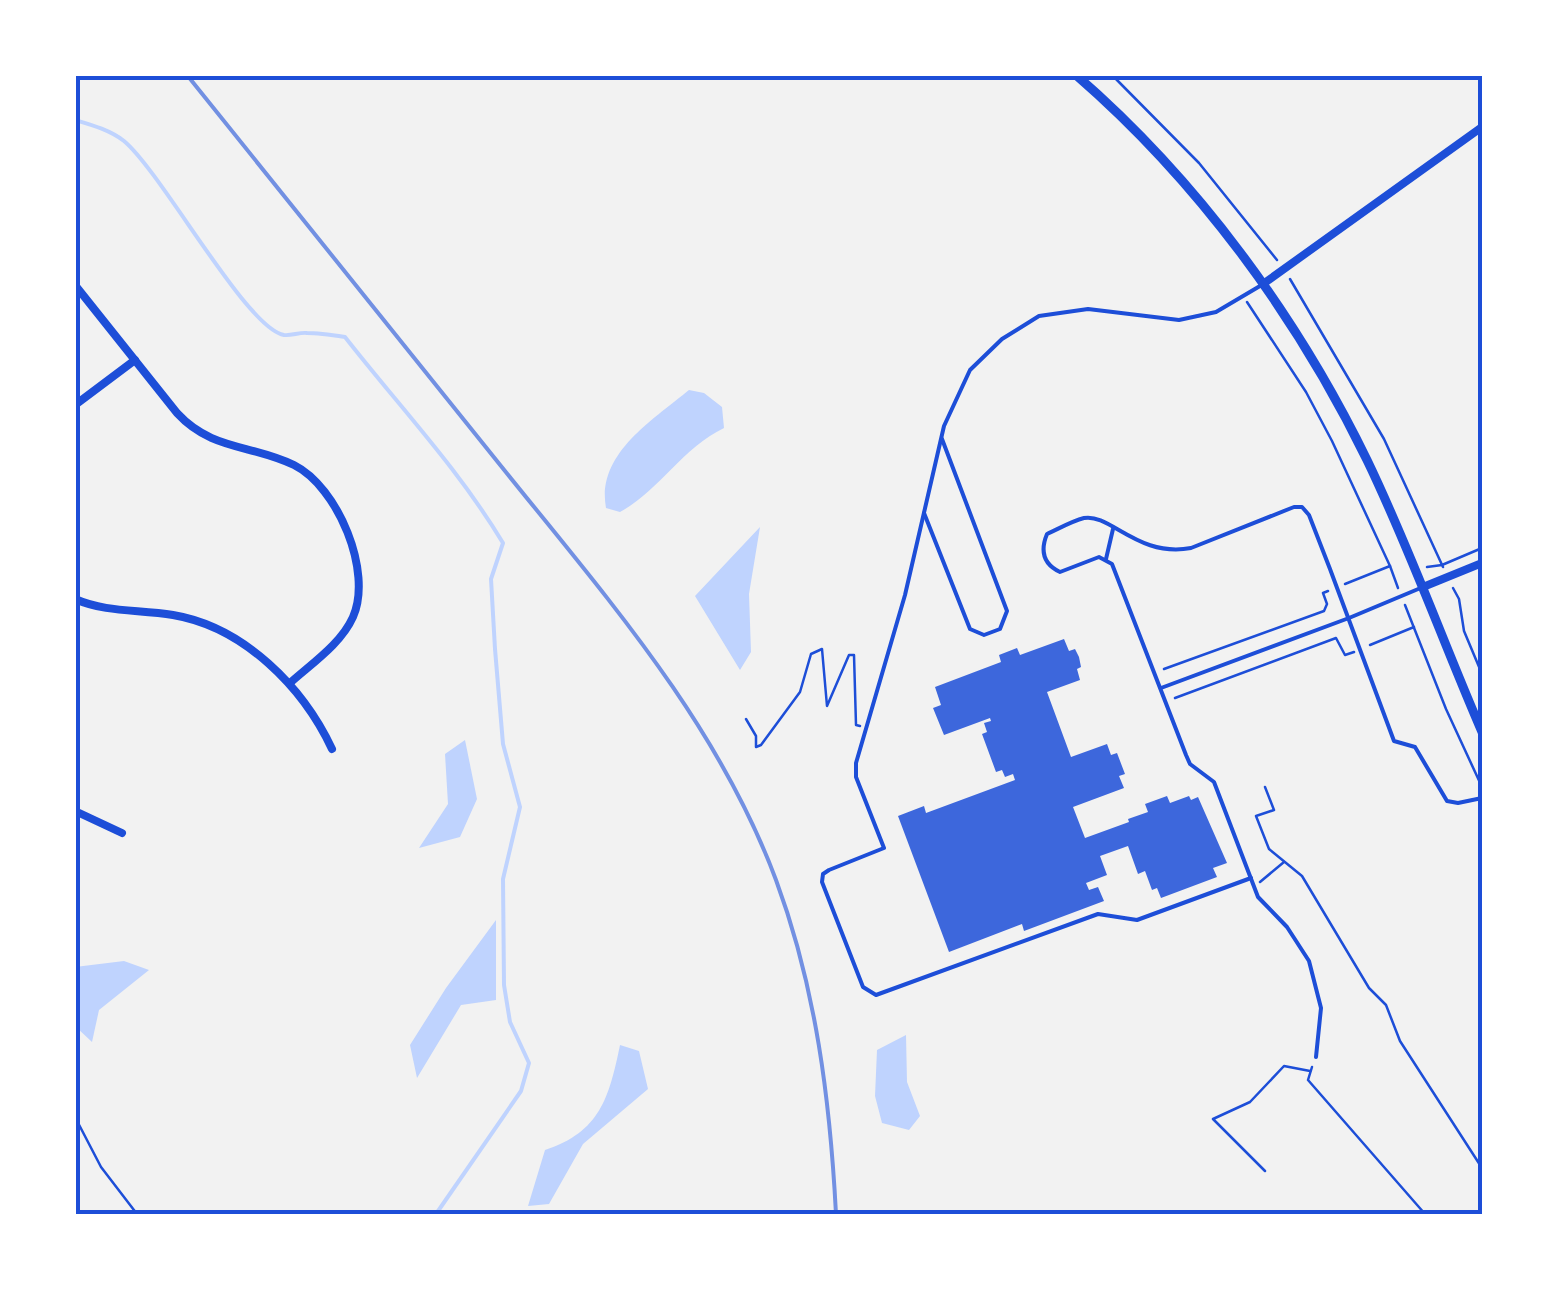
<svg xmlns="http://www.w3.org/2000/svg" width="1557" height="1289" viewBox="0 0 1557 1289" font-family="'Nunito Sans',sans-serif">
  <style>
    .water { fill: #bfd3fe }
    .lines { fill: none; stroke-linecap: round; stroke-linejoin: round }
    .stream { stroke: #bfd3fe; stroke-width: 4 }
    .building { fill: #3d67dc }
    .path { stroke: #1d4ed8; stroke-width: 2.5 }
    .service { stroke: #1d4ed8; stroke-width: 4 }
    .minor { stroke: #1d4ed8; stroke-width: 8 }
    .tertiary { stroke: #1d4ed8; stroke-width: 9 }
    .rail { stroke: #7290e2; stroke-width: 4 }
    .neatline { fill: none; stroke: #1d4ed8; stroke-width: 4 }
  </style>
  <rect width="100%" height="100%" fill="#f2f2f2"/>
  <!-- water -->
  <g class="water">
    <path d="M 689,390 L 704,393 L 722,407 L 724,428 C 682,448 659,491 620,512 L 606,508 C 596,454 653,420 689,390 Z"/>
    <path d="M 760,527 L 749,594 L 751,652 L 740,670 L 695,596 Z"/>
    <path d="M 465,740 L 477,799 L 460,837 L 419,848 L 448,804 L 445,754 Z"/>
    <path d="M 496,920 L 496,1000 L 461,1005 L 417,1078 L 410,1045 L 446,988 Z"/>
    <path d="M 124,961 L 149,970 L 99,1010 L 92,1042 L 75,1026 L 75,967 Z"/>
    <path d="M 906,1035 L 907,1082 L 920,1116 L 909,1130 L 882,1123 L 875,1096 L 877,1050 Z"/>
    <path d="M 620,1045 L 639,1051 L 648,1089 L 583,1144 L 549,1204 L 528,1206 L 545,1150 C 600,1132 609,1098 620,1045 Z"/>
  </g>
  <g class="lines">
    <!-- stream -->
    <path class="stream" d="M 75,120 C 92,125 110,130 124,141 C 163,174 246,328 284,335 C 291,336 300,332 307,333 C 319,333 332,335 345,337 C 398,405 458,468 503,543 L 491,579 L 495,649 L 503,744 L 520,807 L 503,879 L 504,985 L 510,1022 L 529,1063 L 521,1091 L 436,1214"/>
  </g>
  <!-- building -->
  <path class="building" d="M 1064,639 L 1069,651 L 1075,649 L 1079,657 L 1081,667 L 1077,669 L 1080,680 L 1047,692 L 1071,757 L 1107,744 L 1111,755 L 1117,753 L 1125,774 L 1119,776 L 1124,788 L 1073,807 L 1085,838 L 1129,822 L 1128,819 L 1148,812 L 1145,804 L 1167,796 L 1170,803 L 1189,796 L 1191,800 L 1198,797 L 1227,863 L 1213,868 L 1217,877 L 1161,898 L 1157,888 L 1152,890 L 1145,871 L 1138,874 L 1128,846 L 1100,856 L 1107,875 L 1086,883 L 1089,890 L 1098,887 L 1104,901 L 1024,931 L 1022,924 L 949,952 L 898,816 L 924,806 L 926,813 L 1015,780 L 1013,774 L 1005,777 L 1002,770 L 996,772 L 982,734 L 987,732 L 984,723 L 991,721 L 990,718 L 944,735 L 933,708 L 941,705 L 935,687 L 1001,662 L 999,655 L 1017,648 L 1020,655 Z"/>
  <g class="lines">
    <!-- path -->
    <g class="path">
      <path d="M 1112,75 L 1199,163 L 1277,260"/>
      <path d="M 1290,279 L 1384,439 L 1443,567"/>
      <path d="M 1247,302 L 1306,392 L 1332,441 L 1390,566"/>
      <path d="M 1427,567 L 1442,565 L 1482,548"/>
      <path d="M 1345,584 L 1390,566 L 1398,588"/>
      <path d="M 1453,588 L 1459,599 L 1464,631 L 1482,674"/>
      <path d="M 1405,605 L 1446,709 L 1482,787"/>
      <path d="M 1370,645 L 1414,627"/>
      <path d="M 1164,669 L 1324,611 L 1327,604 L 1323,593 L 1328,591"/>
      <path d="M 1175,698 L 1336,638 L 1345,655 L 1354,652"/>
      <path d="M 746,719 L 756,736 L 756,747 L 761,745 L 800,692 L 811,654 L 822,649 L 827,706 L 849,655 L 854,655 L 856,725 L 860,726"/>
      <path d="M 1265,787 L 1274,810 L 1256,816 L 1269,849 L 1302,876 L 1369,988 L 1386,1005 L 1400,1041 L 1482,1168"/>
      <path d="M 1260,882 L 1284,862"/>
      <path d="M 1312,1067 L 1308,1080 L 1425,1214"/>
      <path d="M 75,1117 L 101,1167 L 137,1214"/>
      <path d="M 1265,1171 L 1213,1119 L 1250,1102 L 1284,1066 L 1310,1071"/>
    </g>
    <!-- service -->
    <g class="service">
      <path d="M 924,513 L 970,629 L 984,635 L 1000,629 L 1007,611 L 942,439"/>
      <path d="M 1106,559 L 1113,529"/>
      <path d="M 1161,688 L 1349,618 L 1423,587"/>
      <path d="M 1251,878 L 1137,920 L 1098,914 L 876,995 L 863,987 L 822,882 L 823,874 L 829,870 L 884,848 L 856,777 L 856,763 L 905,595 L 944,426 L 970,370 L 1002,339 L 1039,316 L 1088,309 L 1179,320 L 1216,312 L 1260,286"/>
      <path d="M 1316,1057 L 1321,1008 L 1309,961 L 1287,927 L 1258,897 L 1214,782 L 1190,764 L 1186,755 L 1112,564 L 1099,557 L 1060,572 C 1043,564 1040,551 1047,534 C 1058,529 1072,521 1084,518 C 1110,513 1138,558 1191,548 L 1294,507 L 1302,507 L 1309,515 L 1330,569 L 1394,741 L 1415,747 L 1447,801 L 1458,803 L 1482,798"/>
    </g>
    <!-- minor -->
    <g class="minor">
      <path d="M 1263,284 L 1482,127"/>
      <path d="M 75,285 L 177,413 C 212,451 251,444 294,465 C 338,487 373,572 353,617 C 341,644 311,664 290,683"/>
      <path d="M 75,405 L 135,360"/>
      <path d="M 1423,587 L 1482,563"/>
      <path d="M 75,599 C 107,613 139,609 173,615 C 244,627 303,687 332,749"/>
      <path d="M 75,811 L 122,833"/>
    </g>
    <!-- tertiary -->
    <path class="tertiary" d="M 1076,75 C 1197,180 1297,316 1367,460 C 1410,549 1443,642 1482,732"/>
    <!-- rail -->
    <path class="rail" d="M 187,75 C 293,207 399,339 505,471 C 608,599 718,724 776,880 C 816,988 830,1100 836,1214"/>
  </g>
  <!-- border -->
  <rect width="1557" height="1289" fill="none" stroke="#ffffff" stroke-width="155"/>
  <rect x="78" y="78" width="1402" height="1134" class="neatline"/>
</svg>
